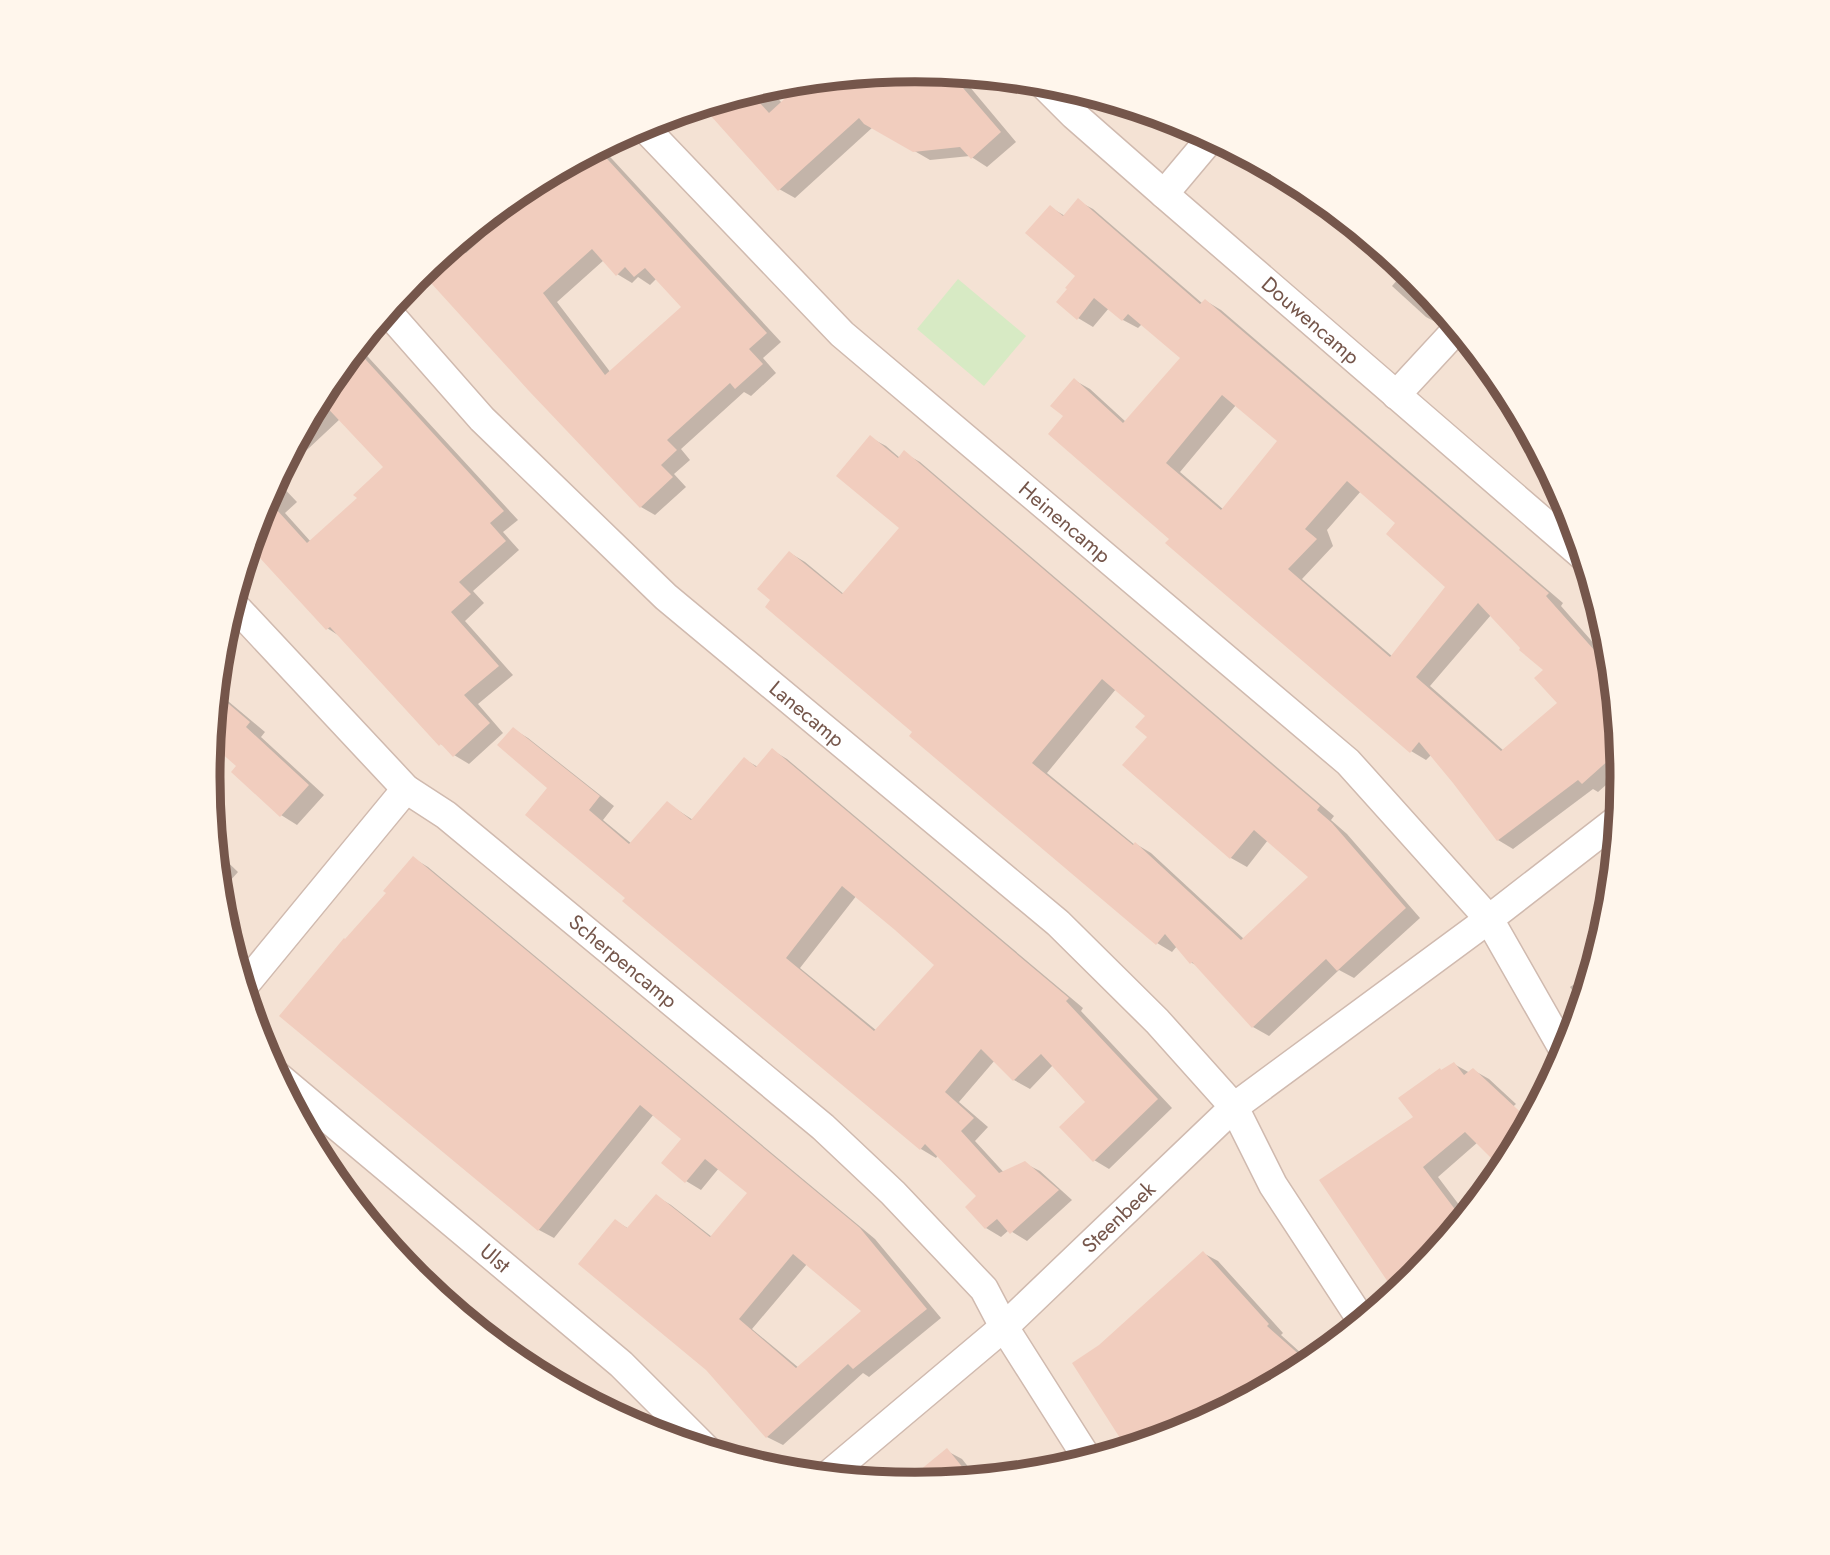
<svg xmlns="http://www.w3.org/2000/svg" width="1830" height="1555" viewBox="0 0 1830 1555" font-family="Jost,sans-serif">
  <style>
    .residential { fill: #f4e2d4 }
    .green { fill: #d7eac4 }
    .shadow { fill: #0003; fill-rule: evenodd }
    .building { fill: #f1cdbe; fill-rule: evenodd }
    .lines { fill: none; stroke-linecap: round; stroke-linejoin: round }
    .street-casing { stroke: #d0baaf; stroke-width: 31 }
    .street { stroke: #fff; stroke-width: 28 }
    .labels { text-anchor: middle; dominant-baseline: central; stroke-width: 5; stroke-linejoin: round; paint-order: stroke }
    .street-label { font-size: 21px; fill: #75564b; stroke: #fff6ec }
    .rim { fill: none; stroke: #75564b; stroke-width: 9 }
  </style>
  <rect width="100%" height="100%" fill="#fcf1e6"/>
  <!-- residential -->
  <circle class="residential" cx="915" cy="778" r="705"/>
  <!-- green -->
  <path class="green" d="M 958,279 L 1026,336 L 984,386 L 917,329 Z"/>
  <!-- shadow -->
  <g class="shadow">
    <path d="M 915,70 L 959,74 L 1016,142 L 987,167 L 970,156 L 930,160 L 873,127 L 795,198 L 779,189 L 704,106 L 767,87 L 782,103 L 805,81 Z"/>
    <path d="M 601,147 L 781,342 L 763,358 L 776,373 L 751,396 L 744,392 L 681,449 L 690,460 L 674,474 L 686,487 L 655,515 L 641,507 L 423,271 L 522,189 ZM 604,260 L 617,274 L 632,283 L 638,277 L 650,285 L 657,278 L 684,307 L 611,373 L 557,302 Z"/>
    <path d="M 1240,153 L 1300,185 L 1292,195 L 1276,186 L 1239,155 Z"/>
    <path d="M 1078,201 L 1093,209 L 1203,304 L 1206,301 L 1221,310 L 1563,603 L 1561,606 L 1611,663 L 1622,771 L 1598,792 L 1593,789 L 1513,849 L 1498,840 L 1432,754 L 1426,760 L 1411,751 L 1171,538 L 1065,416 L 1074,380 L 1090,389 L 1126,422 L 1182,358 L 1142,324 L 1138,328 L 1123,320 L 1109,308 L 1093,327 L 1078,318 L 1077,276 L 1050,207 L 1065,216 ZM 1236,405 L 1280,441 L 1224,510 L 1180,472 ZM 1361,491 L 1397,522 L 1447,586 L 1393,657 L 1302,579 L 1333,546 L 1327,530 ZM 1491,615 L 1546,670 L 1559,703 L 1504,751 L 1430,686 Z"/>
    <path d="M 1406,270 L 1416,278 L 1448,317 L 1441,325 L 1426,317 L 1392,286 Z"/>
    <path d="M 358,346 L 518,520 L 503,532 L 519,550 L 473,591 L 484,603 L 465,621 L 513,675 L 478,704 L 503,733 L 469,764 L 454,755 L 447,748 L 441,744 L 341,637 L 327,628 L 250,544 L 262,506 L 276,480 L 297,502 L 285,513 L 311,542 L 359,498 L 385,467 L 340,419 L 277,478 L 327,384 Z"/>
    <path d="M 1477,353 L 1503,385 L 1505,388 L 1472,358 Z"/>
    <path d="M 871,438 L 886,446 L 900,458 L 904,453 L 920,462 L 1334,816 L 1331,820 L 1347,834 L 1420,918 L 1354,978 L 1339,970 L 1269,1036 L 1253,1027 L 1200,967 L 1192,963 L 1177,946 L 1172,952 L 1157,943 L 915,732 L 773,599 L 790,553 L 805,562 L 845,595 L 901,528 ZM 1116,689 L 1147,716 L 1150,737 L 1169,805 L 1231,858 L 1247,867 L 1268,840 L 1311,877 L 1244,939 L 1151,853 L 1136,844 L 1135,845 L 1047,773 Z"/>
    <path d="M 216,691 L 265,732 L 261,737 L 324,795 L 297,825 L 281,815 L 239,766 L 211,742 Z"/>
    <path d="M 513,729 L 528,738 L 614,806 L 603,820 L 632,844 L 667,803 L 693,820 L 744,759 L 758,767 L 772,750 L 787,759 L 1083,1008 L 1081,1011 L 1172,1108 L 1109,1169 L 1094,1160 L 1087,1102 L 1053,1065 L 1030,1089 L 1014,1080 L 995,1060 L 959,1102 L 988,1127 L 975,1141 L 1008,1177 L 1024,1163 L 1040,1171 L 1072,1200 L 1027,1241 L 1009,1230 L 1001,1237 L 986,1228 L 967,1207 L 979,1196 L 938,1155 L 936,1158 L 921,1149 L 627,897 L 550,788 ZM 857,895 L 936,965 L 877,1031 L 800,968 Z"/>
    <path d="M 215,850 L 238,872 L 220,892 L 236,907 L 223,921 Z"/>
    <path d="M 413,858 L 428,867 L 875,1239 L 941,1318 L 869,1377 L 863,1373 L 783,1445 L 767,1437 L 616,1221 L 629,1229 L 656,1196 L 671,1205 L 712,1237 L 750,1193 L 719,1168 L 701,1190 L 686,1181 L 684,1139 L 654,1114 L 554,1238 L 539,1230 L 282,1016 L 388,893 ZM 807,1264 L 864,1311 L 799,1368 L 752,1329 Z"/>
    <path d="M 1592,973 L 1582,1005 L 1570,987 Z"/>
    <path d="M 1454,1064 L 1470,1073 L 1473,1070 L 1489,1079 L 1516,1104 L 1501,1117 L 1522,1136 L 1504,1169 L 1478,1142 L 1438,1177 L 1466,1214 L 1487,1190 L 1415,1278 L 1397,1293 L 1322,1180 L 1415,1118 L 1443,1071 Z"/>
    <path d="M 1203,1253 L 1218,1261 L 1283,1333 L 1281,1335 L 1312,1363 L 1185,1431 L 1129,1448 L 1100,1346 Z"/>
    <path d="M 947,1451 L 962,1459 L 978,1479 L 915,1485 L 905,1484 Z"/>
  </g>
  <!-- building -->
  <g class="building">
    <path d="M 915,70 L 951,74 L 1001,132 L 971,159 L 960,147 L 913,152 L 864,124 L 859,118 L 778,191 L 702,106 L 750,92 L 769,113 L 804,81 Z"/>
    <path d="M 598,149 L 767,333 L 749,349 L 763,364 L 735,389 L 730,383 L 667,440 L 677,450 L 661,465 L 673,477 L 640,508 L 529,391 L 421,272 L 457,243 L 466,253 L 518,207 L 511,199 L 522,189 ZM 592,249 L 616,276 L 625,267 L 634,277 L 645,268 L 681,307 L 605,375 L 543,293 Z"/>
    <path d="M 1078,198 L 1200,304 L 1205,299 L 1549,593 L 1546,596 L 1612,670 L 1620,750 L 1582,784 L 1578,780 L 1497,841 L 1453,783 L 1419,742 L 1410,753 L 1165,543 L 1169,539 L 1048,434 L 1063,416 L 1050,406 L 1074,378 L 1123,423 L 1180,358 L 1128,314 L 1122,321 L 1094,298 L 1077,320 L 1056,302 L 1067,289 L 1065,288 L 1075,276 L 1025,233 L 1050,205 L 1063,216 ZM 1222,395 L 1277,441 L 1221,510 L 1166,463 ZM 1347,481 L 1395,523 L 1386,534 L 1445,587 L 1390,657 L 1288,569 L 1317,539 L 1305,529 ZM 1478,603 L 1520,648 L 1519,650 L 1543,670 L 1534,678 L 1557,703 L 1501,751 L 1416,677 Z"/>
    <path d="M 356,349 L 504,511 L 490,523 L 506,541 L 459,582 L 471,594 L 451,612 L 499,666 L 464,695 L 490,723 L 453,757 L 441,744 L 439,746 L 330,627 L 326,630 L 249,546 L 262,506 L 266,498 L 307,543 L 357,498 L 353,495 L 383,467 L 319,399 L 327,384 Z"/>
    <path d="M 870,435 L 898,458 L 904,450 L 1320,806 L 1317,810 L 1332,823 L 1406,908 L 1337,971 L 1326,959 L 1252,1028 L 1192,962 L 1190,964 L 1165,934 L 1156,945 L 909,736 L 912,732 L 765,607 L 770,600 L 757,589 L 789,551 L 842,594 L 899,528 L 836,476 ZM 1102,679 L 1145,716 L 1135,727 L 1147,737 L 1122,765 L 1230,859 L 1254,830 L 1308,877 L 1241,940 L 1135,842 L 1133,845 L 1032,763 Z"/>
    <path d="M 216,693 L 250,722 L 246,727 L 309,785 L 280,817 L 231,772 L 236,766 L 211,744 Z"/>
    <path d="M 513,727 L 600,796 L 589,810 L 629,844 L 667,801 L 691,820 L 744,757 L 756,767 L 772,748 L 1069,998 L 1066,1001 L 1158,1099 L 1093,1162 L 1059,1127 L 1085,1102 L 1041,1054 L 1013,1081 L 981,1049 L 945,1092 L 974,1118 L 961,1131 L 999,1173 L 1025,1161 L 1059,1190 L 1010,1234 L 997,1219 L 985,1229 L 965,1207 L 976,1196 L 925,1144 L 920,1150 L 622,901 L 625,898 L 525,815 L 547,788 L 497,745 ZM 842,886 L 895,930 L 934,965 L 874,1031 L 786,958 Z"/>
    <path d="M 413,856 L 860,1228 L 927,1309 L 853,1369 L 848,1364 L 766,1438 L 706,1370 L 578,1264 L 615,1219 L 627,1228 L 656,1194 L 710,1237 L 747,1193 L 705,1159 L 685,1183 L 661,1163 L 681,1139 L 640,1105 L 538,1231 L 279,1016 L 344,938 L 345,939 L 386,893 L 383,891 ZM 793,1254 L 861,1311 L 796,1368 L 739,1319 Z"/>
    <path d="M 1454,1062 L 1464,1075 L 1473,1068 L 1530,1121 L 1517,1141 L 1518,1142 L 1503,1170 L 1465,1132 L 1423,1167 L 1463,1220 L 1415,1278 L 1403,1288 L 1392,1288 L 1319,1180 L 1413,1117 L 1398,1098 L 1440,1068 L 1441,1070 Z"/>
    <path d="M 1203,1251 L 1269,1324 L 1267,1326 L 1310,1364 L 1185,1431 L 1127,1449 L 1072,1363 L 1099,1345 Z"/>
    <path d="M 947,1448 L 972,1479 L 915,1485 L 903,1484 Z"/>
  </g>
  <g class="lines">
    <!-- street casing -->
    <g class="street-casing">
      <g id="street">
        <path id="s1" d="M 1041,82 L 1074,115 L 1164,194 L 1584,557"/>
        <path id="s2" d="M 642,125 L 842,334 L 1348,762 L 1489,919 L 1566,1054"/>
        <path d="M 1164,194 L 1211,138"/>
        <path id="s3" d="M 387,311 L 482,419 L 666,597 L 1058,923 L 1157,1021 L 1234,1107 L 1273,1185 L 1362,1321"/>
        <path d="M 1396,395 L 1457,329"/>
        <path id="s4" d="M 232,603 L 406,789 L 446,815 L 823,1127 L 893,1193 L 984,1289 L 1004,1327 L 1089,1461"/>
        <path d="M 243,987 L 406,789"/>
        <path id="s5" d="M 275,1074 L 621,1364 L 708,1451"/>
        <path id="s6" d="M 827,1476 L 1004,1327 L 1234,1107 L 1489,919 L 1618,819"/>
      </g>
    </g>
    <!-- street -->
    <use href="#street" class="street"/>
  </g>
  <g class="labels">
    <!-- street labels -->
    <g class="street-label">
      <text stroke="none"><textPath href="#s1" startOffset="360">Douwencamp</textPath></text>
      <text stroke="none"><textPath href="#s2" startOffset="581">Heinencamp</textPath></text>
      <text stroke="none"><textPath href="#s3" startOffset="583">Lanecamp</textPath></text>
      <text stroke="none"><textPath href="#s4" startOffset="532">Scherpencamp</textPath></text>
      <text stroke="none"><textPath href="#s6" startOffset="390">Steenbeek</textPath></text>
      <text stroke="none"><textPath href="#s5" startOffset="287">Ulst</textPath></text>
    </g>
  </g>
  <!-- crop -->
  <path d="M0 0H1830V1555H0ZM220 777a695 695 0 1 1 1390 0a695 695 0 1 1-1390 0Z" fill="#fff6ec" fill-rule="evenodd"/>
  <path class="rim" d="M220 777a695 695 0 1 1 1390 0a695 695 0 1 1-1390 0Z"/>
</svg>
